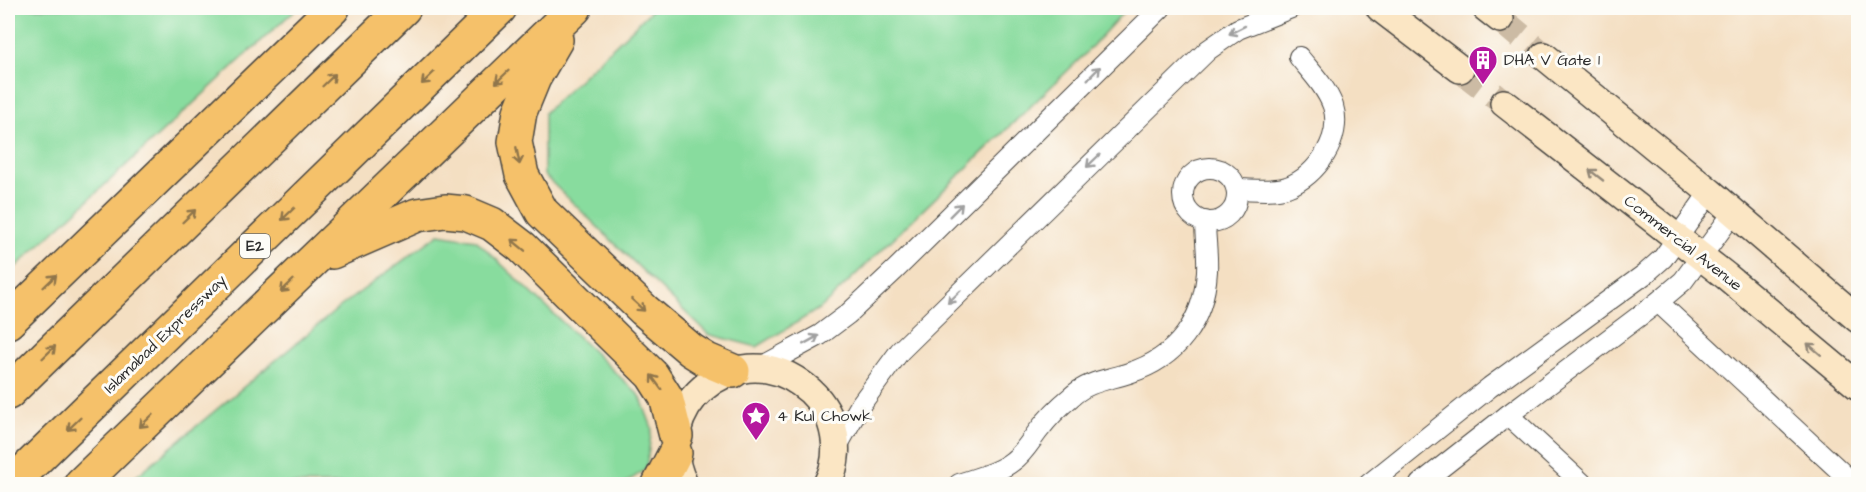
<svg xmlns="http://www.w3.org/2000/svg" width="1866" height="492" viewBox="0 0 1866 492" font-family="'Architects Daughter',sans-serif">
  <style>
    .green { fill: #88dc9e; stroke: #5a8464; stroke-width: 1.5 }
    .lines { fill: none; stroke-linecap: round; stroke-linejoin: round }
    .secondary-tunnel { stroke: #ccbba4; stroke-width: 27; stroke-dasharray: 27 14; stroke-linecap: butt }
    .minor-casing { stroke: #494642; stroke-width: 22 }
    .secondary-casing { stroke: #494642; stroke-width: 30 }
    .trunk-casing { stroke: #494642; stroke-width: 36 }
    .minor { stroke: #fff; stroke-width: 20 }
    .secondary { stroke: #fbe6c4; stroke-width: 27 }
    .trunk { stroke: #f5c16b; stroke-width: 33 }
    .oneway { stroke: #a0a0a0 }
    .oneway2 { stroke: #90764b }
    .oneway3 { stroke: #938878 }
    .labels { text-anchor: middle; dominant-baseline: central; stroke-width: 6; stroke-linejoin: round; paint-order: stroke }
    .shield { fill: #fdfcf7; stroke: #6a6a68; stroke-width: 1.5 }
    .shield-label { font-size: 15px; font-weight: bold; fill: #2b2b2b }
    .poi-label { font-size: 16px; fill: #2b2b2b; stroke: #fdfcf7; text-anchor: start }
    .street-label { font-size: 16px; fill: #2b2b2b; stroke: #fdfcf7 }
  </style>
  <rect width="100%" height="100%" fill="#fdfcf7"/>
  <filter id="ink" filterUnits="userSpaceOnUse"><feTurbulence type="fractalNoise" baseFrequency=".0167" numOctaves="2"/><feDisplacementMap in="SourceGraphic" scale="12" xChannelSelector="R" yChannelSelector="G"/><feConvolveMatrix kernelMatrix="1 2 1 2 8 2 1 2 1" color-interpolation-filters="sRGB"/></filter>
  <filter id="wash" filterUnits="userSpaceOnUse"><feTurbulence type="fractalNoise" baseFrequency=".008" numOctaves="4" result="noise"/><feDisplacementMap in="SourceGraphic" scale="24" xChannelSelector="R" yChannelSelector="G"/><feGaussianBlur stdDeviation="1.35" result="paint"/><feColorMatrix in="noise" values="0 0 0 0 0 0 0 0 0 0 0 0 0 0 0 0 0 1.4 0 .05"/><feComposite in="paint" operator="in"/></filter>
  <g filter="url(#wash)">
    <rect width="100%" height="100%" fill="#f4dfc2"/>
    <!-- green -->
    <g class="green">
      <path d="M 8,8 L 297,8 L 8,274 Z"/>
      <path d="M 654,8 L 1127,8 L 1085,54 L 822,307 L 757,347 L 708,334 L 544,175 L 544,113 Z"/>
      <path d="M 439,234 L 476,240 L 640,396 L 652,428 L 646,469 L 624,484 L 127,484 L 341,306 Z"/>
    </g>
  </g>
  <g filter="url(#ink)">
    <g class="lines">
      <!-- secondary-tunnel -->
      <g class="secondary-tunnel">
        <path d="M 1500,19 L 1544,56"/>
        <path d="M 1460,69 L 1504,103"/>
      </g>
      <!-- minor casing -->
      <g class="minor-casing">
        <g id="minor">
          <circle cx="1210" cy="195" r="27"/>
          <path d="M 1237,189 C 1252,189 1272,192 1287,187 C 1317,176 1343,138 1333,106 C 1326,87 1311,72 1299,57"/>
          <path d="M 1658,302 L 1854,484"/>
          <path d="M 759,368 L 820,335 L 848,314 L 895,270 L 1161,8"/>
          <path d="M 1508,415 L 1583,484"/>
          <path d="M 836,448 L 861,404 L 900,351 L 1208,50 L 1238,29 L 1291,8"/>
          <path d="M 959,484 C 976,478 998,473 1013,461 C 1024,453 1031,440 1039,430 C 1048,418 1060,406 1071,397 C 1088,381 1108,380 1129,373 C 1177,358 1204,321 1207,271 C 1208,255 1205,238 1205,221"/>
          <path d="M 1369,484 L 1490,387 L 1645,274 L 1663,258 L 1710,192"/>
          <path d="M 1420,484 L 1508,415 L 1658,302 L 1683,281 L 1734,212"/>
        </g>
      </g>
      <!-- secondary casing -->
      <g class="secondary-casing">
        <g id="secondary">
          <path d="M 1380,8 L 1460,69"/>
          <path d="M 1486,8 L 1500,19"/>
          <path d="M 1544,56 L 1710,192 L 1858,319"/>
          <path d="M 1504,103 L 1726,276 L 1858,386"/>
          <path d="M 684,484 C 647,411 733,335 800,383 C 815,393 825,406 831,422 C 838,443 837,465 827,484"/>
        </g>
      </g>
      <!-- trunk casing -->
      <g class="trunk-casing">
        <g id="trunk">
          <path d="M 556,40 L 534,78 L 520,112 L 515,142 L 522,175 L 542,212 L 644,310 L 691,350 L 707,360 L 733,371"/>
          <path d="M 332,252 L 417,215 L 445,211 L 466,213 L 492,224 L 522,247 L 652,375 L 666,397 L 676,436"/>
          <path d="M 8,322 L 333,8"/>
          <path d="M 8,393 L 404,8"/>
          <path d="M 11,484 L 500,8"/>
          <path d="M 81,484 L 575,8"/>
          <path d="M 659,484 L 675,453"/>
        </g>
      </g>
      <!-- minor -->
      <use href="#minor" class="minor"/>
      <!-- secondary -->
      <use href="#secondary" class="secondary"/>
      <!-- trunk -->
      <use href="#trunk" class="trunk"/>
    </g>
    <!-- one-way arrows -->
    <defs><path id="oneway-shaft" d="M-6 0H5M1.5-3L5.5 0L1.5 3" fill="none" stroke-width="1.6" stroke-linecap="round" stroke-linejoin="round" transform="scale(1.5)"/></defs>
    <g class="oneway">
      <use href="#oneway-shaft" transform="translate(1237 30) rotate(153)"/>
      <use href="#oneway-shaft" transform="translate(1094 73) rotate(-45)"/>
      <use href="#oneway-shaft" transform="translate(1093 161) rotate(136)"/>
      <use href="#oneway-shaft" transform="translate(956 210) rotate(-45)"/>
      <use href="#oneway-shaft" transform="translate(954 297) rotate(136)"/>
      <use href="#oneway-shaft" transform="translate(811 340) rotate(-29)"/>
    </g>
    <g class="oneway2">
      <use href="#oneway-shaft" transform="translate(502 77) rotate(136)"/>
      <use href="#oneway-shaft" transform="translate(428 78) rotate(136)"/>
      <use href="#oneway-shaft" transform="translate(329 80) rotate(-44)"/>
      <use href="#oneway-shaft" transform="translate(518 156) rotate(79)"/>
      <use href="#oneway-shaft" transform="translate(288 214) rotate(136)"/>
      <use href="#oneway-shaft" transform="translate(189 216) rotate(-44)"/>
      <use href="#oneway-shaft" transform="translate(518 245) rotate(-141)"/>
      <use href="#oneway-shaft" transform="translate(50 281) rotate(-44)"/>
      <use href="#oneway-shaft" transform="translate(287 286) rotate(136)"/>
      <use href="#oneway-shaft" transform="translate(638 305) rotate(42)"/>
      <use href="#oneway-shaft" transform="translate(49 352) rotate(-44)"/>
      <use href="#oneway-shaft" transform="translate(656 382) rotate(-126)"/>
      <use href="#oneway-shaft" transform="translate(146 421) rotate(136)"/>
      <use href="#oneway-shaft" transform="translate(74 424) rotate(136)"/>
    </g>
    <g class="oneway3">
      <use href="#oneway-shaft" transform="translate(1596 175) rotate(-142)"/>
      <use href="#oneway-shaft" transform="translate(1814 349) rotate(-140)"/>
    </g>
  </g>
  <!-- icons -->
  <defs>
    <g id="building-pin" transform="scale(1.5)"><path d="M0 17L-7.5 6A9.5 9.5 0 1 1 7.5 6Z" fill="#b5179e" stroke="#fdfcf7"/><path d="M-4-6H4V6H1V3H-1V6H-4ZM-2.5-4.3h1.7v1.8h-1.7ZM.8-4.3h1.7v1.8H.8ZM-2.5-1h1.7V.8h-1.7ZM.8-1h1.7V.8H.8Z" fill="#fff"/></g>
    <g id="sight-pin" transform="scale(1.5)"><path d="M0 17L-7.5 6A9.5 9.5 0 1 1 7.5 6Z" fill="#b5179e" stroke="#fdfcf7"/><path d="M0-6L1.8-2.2L6-1.7L2.9 1.2L3.7 5.4L0 3.3L-3.7 5.4L-2.9 1.2L-6-1.7L-1.8-2.2Z" fill="#fff"/></g>
  </defs>
  <g fill-rule="evenodd">
    <use href="#building-pin" x="1483" y="60"/>
    <use href="#sight-pin" x="756" y="416"/>
  </g>
  <g class="labels">
    <!-- shield labels -->
    <rect class="shield" x="240" y="234" width="30" height="24" rx="4.5"/>
    <g class="shield-label">
      <text x="255" y="246">E2</text>
    </g>
    <!-- poi labels -->
    <g class="poi-label">
      <text x="1504" y="60">DHA V Gate 1</text>
      <text x="777" y="416">4 Kul Chowk</text>
    </g>
    <!-- street labels -->
    <g class="street-label">
      <text transform="translate(1683 243) rotate(38)">Commercial Avenue</text>
      <text transform="translate(165 334) rotate(-44)">Islamabad Expressway</text>
    </g>
  </g>
  <!-- margin -->
  <rect width="1866" height="492" fill="none" stroke="#fdfcf7" stroke-width="30"/>
</svg>
